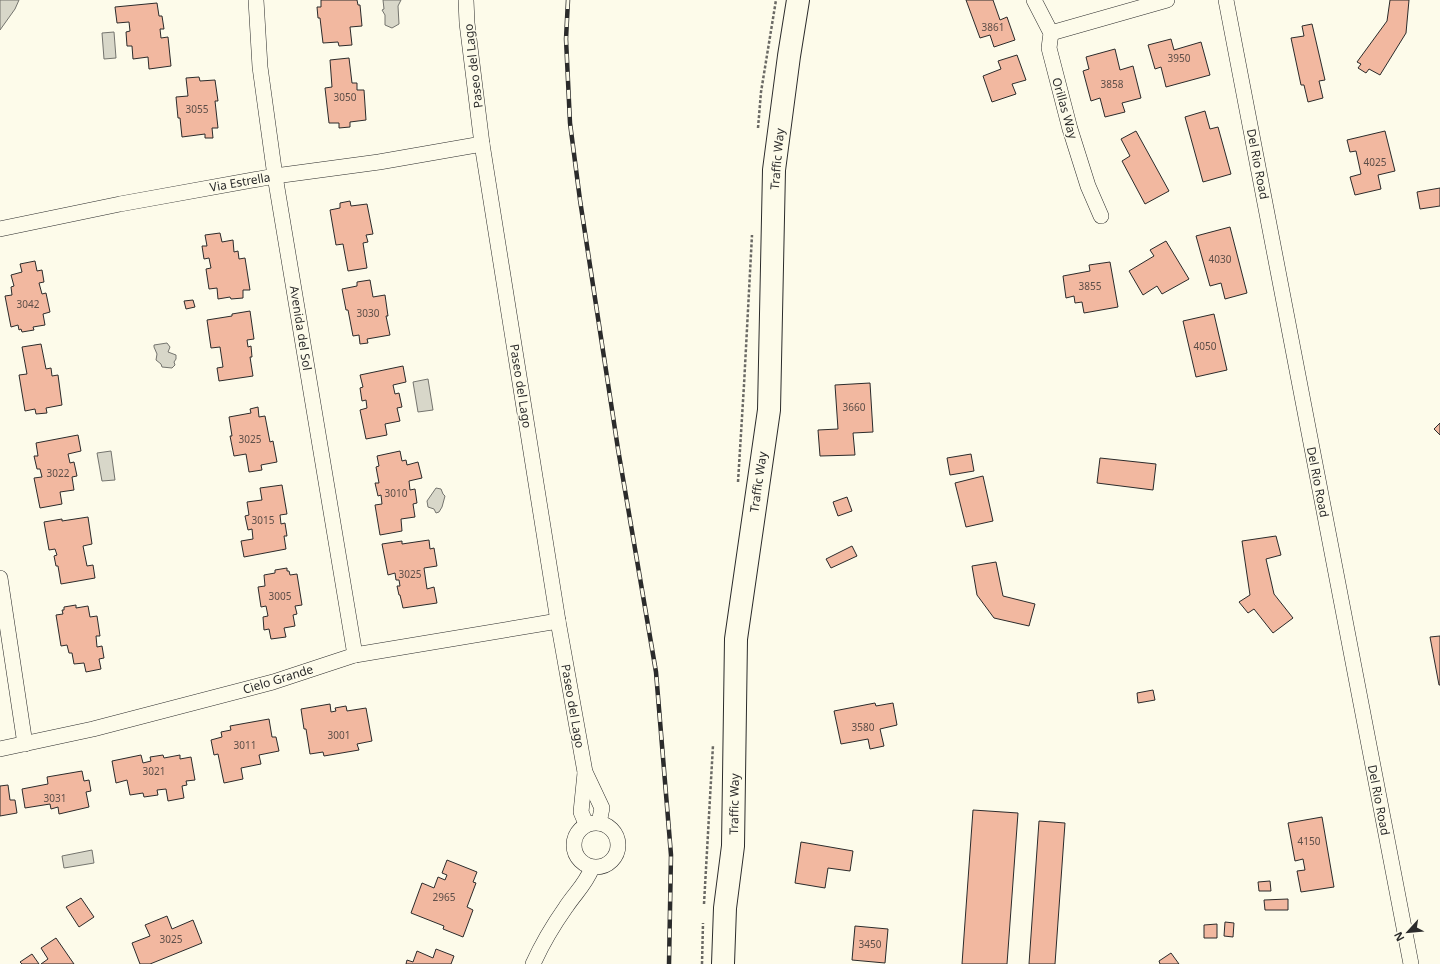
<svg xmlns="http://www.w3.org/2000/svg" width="1440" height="964" viewBox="0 0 1440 964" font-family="'Noto Sans',sans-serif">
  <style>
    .water { fill: #d8d7c9; stroke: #74746e }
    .building { fill: #f2b8a0; stroke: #2b2b2b }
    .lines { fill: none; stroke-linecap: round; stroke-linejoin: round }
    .street-casing { stroke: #2b2b2b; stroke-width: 16 }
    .secondary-casing { stroke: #2b2b2b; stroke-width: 24 }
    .path { stroke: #6a6964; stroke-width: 2.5; stroke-dasharray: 3 2; stroke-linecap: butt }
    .street { stroke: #fdfbea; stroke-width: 15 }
    .secondary { stroke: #fdfbea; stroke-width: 22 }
    .rail-casing { stroke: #2b2b2b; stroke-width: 4.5 }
    .rail { stroke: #fdfbea; stroke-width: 3; stroke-dasharray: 9; stroke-linecap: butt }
    .labels { text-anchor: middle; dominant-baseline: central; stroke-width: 3; stroke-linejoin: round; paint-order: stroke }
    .number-label { font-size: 10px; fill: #5d4e48 }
    .street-label { font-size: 12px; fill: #2b2b2b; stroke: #fdfbea }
  </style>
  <rect width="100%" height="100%" fill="#fdfbea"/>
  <!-- water -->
  <g class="water">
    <path d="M 0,0 L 19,0 L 15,9 L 0,30 Z"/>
    <path d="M 383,0 L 401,0 L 398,6 L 399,24 L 392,28 L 385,25 L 385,15 L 382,10 L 384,9 Z"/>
    <path d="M 114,32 L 116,58 L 104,59 L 102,33 Z"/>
    <path d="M 167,343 L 170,347 L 168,352 L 176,355 L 176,359 L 174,362 L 175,365 L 172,368 L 162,367 L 161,364 L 156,360 L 157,354 L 154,347 L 154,345 Z"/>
    <path d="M 428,379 L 433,410 L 418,412 L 413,382 Z"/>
    <path d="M 111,451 L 115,480 L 102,481 L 97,453 Z"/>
    <path d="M 436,488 L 441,489 L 443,494 L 445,496 L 442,507 L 439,512 L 436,513 L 434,509 L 428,507 L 427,501 Z"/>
    <path d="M 92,850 L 94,863 L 64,868 L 62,856 Z"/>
  </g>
  <!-- building -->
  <g class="building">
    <path d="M 321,0 L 357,0 L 358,5 L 360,5 L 362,26 L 350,27 L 352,45 L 339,46 L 338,42 L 323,43 L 320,18 L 318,18 L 317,7 L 321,7 Z"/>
    <path d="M 966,0 L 993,0 L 1000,20 L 1007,17 L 1015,40 L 994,47 L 990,35 L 980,38 Z"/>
    <path d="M 1390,0 L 1409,0 L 1406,33 L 1380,75 L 1369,69 L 1366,73 L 1358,68 L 1361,64 L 1357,62 L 1387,21 Z"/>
    <path d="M 157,3 L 159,16 L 162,16 L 164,29 L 160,29 L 161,38 L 168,37 L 171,66 L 149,69 L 148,57 L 133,59 L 132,46 L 127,46 L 126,32 L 130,31 L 129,22 L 117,23 L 115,7 Z"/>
    <path d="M 1312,24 L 1325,80 L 1319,81 L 1323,98 L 1308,102 L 1304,85 L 1301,85 L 1291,38 L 1304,36 L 1302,26 Z"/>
    <path d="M 1171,39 L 1174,50 L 1201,42 L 1210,75 L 1166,87 L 1161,67 L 1155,69 L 1148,45 Z"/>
    <path d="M 1115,49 L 1120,70 L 1133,66 L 1141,98 L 1122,103 L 1125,112 L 1105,117 L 1100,98 L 1091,101 L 1083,71 L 1089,69 L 1086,57 Z"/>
    <path d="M 1017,55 L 1026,80 L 1012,84 L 1016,94 L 992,102 L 983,76 L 1001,69 L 998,61 Z"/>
    <path d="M 349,58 L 352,83 L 357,83 L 357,90 L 364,90 L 366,120 L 350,122 L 350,127 L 339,128 L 339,123 L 329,123 L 325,88 L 332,87 L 330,60 Z"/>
    <path d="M 199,77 L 200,81 L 215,80 L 218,101 L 215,101 L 218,128 L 212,128 L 213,138 L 205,138 L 205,134 L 182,137 L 180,118 L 178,118 L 176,97 L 188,96 L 186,78 Z"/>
    <path d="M 1205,111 L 1210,129 L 1218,127 L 1231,174 L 1203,182 L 1185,117 Z"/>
    <path d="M 1136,131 L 1169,191 L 1145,204 L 1122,161 L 1130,156 L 1121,139 Z"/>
    <path d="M 1385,131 L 1395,171 L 1378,175 L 1381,189 L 1355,195 L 1350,177 L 1361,174 L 1356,151 L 1350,152 L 1347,140 Z"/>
    <path d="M 1440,188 L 1440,206 L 1420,209 L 1417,192 Z"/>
    <path d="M 350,201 L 351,206 L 367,204 L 373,234 L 366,235 L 368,242 L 363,243 L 367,268 L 348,271 L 343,244 L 336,245 L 330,210 L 340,208 L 340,203 Z"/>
    <path d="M 1230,227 L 1247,293 L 1225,299 L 1221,283 L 1210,286 L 1196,236 Z"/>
    <path d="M 220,233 L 222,242 L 233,240 L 234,252 L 238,251 L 239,259 L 245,258 L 250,290 L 243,290 L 243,298 L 231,299 L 230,297 L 218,299 L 217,288 L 209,289 L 206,269 L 211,268 L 209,258 L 204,259 L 202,246 L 207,246 L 205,235 Z"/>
    <path d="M 1166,241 L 1189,279 L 1162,294 L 1157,286 L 1143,295 L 1129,271 L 1154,256 L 1150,250 Z"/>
    <path d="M 35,261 L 37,271 L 42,270 L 44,282 L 39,283 L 42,294 L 46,293 L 50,312 L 43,314 L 45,325 L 33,327 L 34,330 L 22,332 L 21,329 L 19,330 L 18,325 L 11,327 L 5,296 L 12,295 L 11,287 L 14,286 L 11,275 L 22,272 L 20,264 Z"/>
    <path d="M 1110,262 L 1118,307 L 1084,313 L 1082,302 L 1075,303 L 1074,296 L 1066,298 L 1063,276 L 1090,271 L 1089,265 Z"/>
    <path d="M 370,280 L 373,297 L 385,295 L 388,316 L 386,316 L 390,335 L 367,339 L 368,343 L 360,344 L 359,335 L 353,336 L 348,310 L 346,310 L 342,289 L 357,286 L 357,282 Z"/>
    <path d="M 193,300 L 195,307 L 186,309 L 184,301 Z"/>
    <path d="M 250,311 L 254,339 L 247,340 L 248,347 L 251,346 L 252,357 L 250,357 L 253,376 L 219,381 L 217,368 L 223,367 L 220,347 L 211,348 L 207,320 L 232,316 L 232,314 Z"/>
    <path d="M 1214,314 L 1227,370 L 1196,377 L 1183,321 Z"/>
    <path d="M 41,344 L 46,369 L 51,368 L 52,376 L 58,375 L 62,405 L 46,408 L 47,413 L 36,414 L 35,409 L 25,411 L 19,375 L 27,374 L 22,347 Z"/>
    <path d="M 403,366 L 406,382 L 393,385 L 395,394 L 399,393 L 402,407 L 397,408 L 400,421 L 385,424 L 387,435 L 366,439 L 360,410 L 367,408 L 366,400 L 362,401 L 360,388 L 363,387 L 360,375 Z"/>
    <path d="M 870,383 L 873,432 L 853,433 L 855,455 L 820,456 L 818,430 L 838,429 L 835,385 Z"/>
    <path d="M 258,407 L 259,417 L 265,416 L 270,442 L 273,441 L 277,462 L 261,465 L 262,470 L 249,472 L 246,454 L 234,456 L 230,436 L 232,436 L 229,417 L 251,413 L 250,409 Z"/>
    <path d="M 1440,423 L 1440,435 L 1434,429 Z"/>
    <path d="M 78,435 L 81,451 L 68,454 L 70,463 L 74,462 L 77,476 L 72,477 L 74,490 L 60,492 L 62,504 L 40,508 L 34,478 L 42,477 L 40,469 L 37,469 L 34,456 L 38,456 L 36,443 Z"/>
    <path d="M 400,451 L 402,461 L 406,460 L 407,465 L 418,462 L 422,478 L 409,481 L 410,490 L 415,489 L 417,503 L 413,504 L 415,517 L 401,519 L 402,531 L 380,535 L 375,505 L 382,504 L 381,495 L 378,496 L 375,483 L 379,483 L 376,467 L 379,466 L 377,456 Z"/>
    <path d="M 971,454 L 974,471 L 950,475 L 947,458 Z"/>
    <path d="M 1100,458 L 1156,464 L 1153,490 L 1097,483 Z"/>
    <path d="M 983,476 L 993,521 L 966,527 L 955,483 Z"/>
    <path d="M 282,485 L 287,514 L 280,515 L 281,524 L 285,523 L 287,536 L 284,536 L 286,549 L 244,557 L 241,541 L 253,539 L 252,529 L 248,530 L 245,516 L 249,515 L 247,502 L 262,500 L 260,488 Z"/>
    <path d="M 847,497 L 852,511 L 838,516 L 833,502 Z"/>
    <path d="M 88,517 L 92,544 L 83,546 L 87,566 L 93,565 L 95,578 L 61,584 L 58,566 L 56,566 L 54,556 L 57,555 L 55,549 L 49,550 L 44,522 L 62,519 L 62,521 Z"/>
    <path d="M 1276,536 L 1281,555 L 1266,559 L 1274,594 L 1293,618 L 1273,633 L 1254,609 L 1248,613 L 1239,602 L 1250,595 L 1242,541 Z"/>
    <path d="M 429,540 L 430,549 L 434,548 L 437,566 L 424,568 L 427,589 L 434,587 L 437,603 L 403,608 L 400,595 L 399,595 L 397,586 L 400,586 L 399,580 L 396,580 L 395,573 L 388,575 L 382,544 L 402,541 L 402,544 Z"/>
    <path d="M 852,546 L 857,556 L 831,568 L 826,559 Z"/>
    <path d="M 996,562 L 1003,596 L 1035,604 L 1029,626 L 994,618 L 977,595 L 972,566 Z"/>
    <path d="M 287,568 L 287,571 L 289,571 L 290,575 L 297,574 L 302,605 L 295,606 L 297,614 L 293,615 L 295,626 L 284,628 L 286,637 L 271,639 L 269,629 L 264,630 L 263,617 L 268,616 L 266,606 L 261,607 L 258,587 L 265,586 L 264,575 L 275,573 L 275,570 Z"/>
    <path d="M 76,605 L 76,608 L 88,606 L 90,617 L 97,616 L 100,636 L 96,636 L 97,647 L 102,646 L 104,658 L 99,659 L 101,669 L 86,672 L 84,663 L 74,664 L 72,653 L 69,653 L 67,645 L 61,646 L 56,615 L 63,614 L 62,610 L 64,610 L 64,607 Z"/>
    <path d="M 1440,636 L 1440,685 L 1439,685 L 1430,637 Z"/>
    <path d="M 1153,690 L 1155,700 L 1138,703 L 1137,693 Z"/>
    <path d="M 875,703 L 876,706 L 893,703 L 897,725 L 880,729 L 884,746 L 870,749 L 868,739 L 841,744 L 834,711 Z"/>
    <path d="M 330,704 L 331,712 L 336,711 L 335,708 L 346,706 L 347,711 L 366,708 L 372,741 L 357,744 L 359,750 L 324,756 L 323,752 L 310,754 L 306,729 L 304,729 L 301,709 Z"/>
    <path d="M 269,719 L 272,737 L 276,737 L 279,751 L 259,755 L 261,764 L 241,768 L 243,779 L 224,783 L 218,754 L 214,755 L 211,740 L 222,737 L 221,732 L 231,730 L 230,726 Z"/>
    <path d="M 141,755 L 143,763 L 151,761 L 150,757 L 163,755 L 164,758 L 180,755 L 180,759 L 191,757 L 195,780 L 186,781 L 187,785 L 182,786 L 184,798 L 168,801 L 166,789 L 157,790 L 158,795 L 144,797 L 143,793 L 130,795 L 127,780 L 116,783 L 112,761 Z"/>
    <path d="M 82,771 L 84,781 L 89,780 L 91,791 L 86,792 L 89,807 L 59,814 L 58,807 L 51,809 L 50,804 L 25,808 L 22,789 L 48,784 L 47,777 Z"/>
    <path d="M 8,785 L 10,800 L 15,800 L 17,813 L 0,816 L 0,786 Z"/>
    <path d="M 973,810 L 1018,813 L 1007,964 L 962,964 Z"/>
    <path d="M 1322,817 L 1334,887 L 1301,892 L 1297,871 L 1305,870 L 1303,859 L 1295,861 L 1288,823 Z"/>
    <path d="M 1039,821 L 1065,823 L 1055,964 L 1029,964 Z"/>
    <path d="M 801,842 L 853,851 L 850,871 L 828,868 L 825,888 L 795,883 Z"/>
    <path d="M 447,860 L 477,872 L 473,882 L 476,883 L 467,907 L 473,910 L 463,937 L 443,929 L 444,926 L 411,913 L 422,883 L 434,888 L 438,877 L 445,880 L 447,875 L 442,873 Z"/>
    <path d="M 1270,881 L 1271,891 L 1259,891 L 1258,882 Z"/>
    <path d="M 81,898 L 94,917 L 79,927 L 66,907 Z"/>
    <path d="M 1288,899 L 1288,910 L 1265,910 L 1264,900 Z"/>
    <path d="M 167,916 L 172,929 L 193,920 L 202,943 L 150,964 L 140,964 L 132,943 L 150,936 L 145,925 Z"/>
    <path d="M 1225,922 L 1234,923 L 1233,937 L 1224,936 Z"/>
    <path d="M 1217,924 L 1217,938 L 1204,938 L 1204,925 Z"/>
    <path d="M 855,926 L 888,929 L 885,963 L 852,960 Z"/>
    <path d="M 56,938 L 74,964 L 41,964 L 48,959 L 41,948 Z"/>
    <path d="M 436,949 L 454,956 L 451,964 L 406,964 L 407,960 L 413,962 L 417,951 L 433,958 Z"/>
    <path d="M 1171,953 L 1179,964 L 1160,964 L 1159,961 Z"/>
    <path d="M 32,954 L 39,964 L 22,964 L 20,962 Z"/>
  </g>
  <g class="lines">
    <!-- street casing -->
    <g class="street-casing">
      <g id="street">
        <path d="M 256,0 L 260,67 L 275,176 L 355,655"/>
        <path d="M 466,0 L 467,23 L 482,144 L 558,621 L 585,772 L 602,808 L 599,823"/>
        <path d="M 1034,0 L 1051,33 L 1049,48 L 1070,129 L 1088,186 L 1101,216"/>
        <path d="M 1226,0 L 1411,964"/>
        <path d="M 1051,33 L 1167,0"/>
        <path d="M 0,229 L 120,204 L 275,176 L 379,162 L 482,144"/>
        <path d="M 0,578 L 25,744"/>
        <path d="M 0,749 L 93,729 L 273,682 L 355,655 L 558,621"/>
        <path d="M 585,773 L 581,812 L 586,824"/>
        <circle cx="596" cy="845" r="22"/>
        <path d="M 533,964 C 542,944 554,924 566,907 C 576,892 585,885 592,868"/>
      </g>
    </g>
    <!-- secondary casing -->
    <g class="secondary-casing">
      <path id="secondary" d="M 723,964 L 725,908 L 733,846 L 736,639 L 769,410 L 774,170 L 789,56 L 798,0"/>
    </g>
    <!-- path -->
    <g class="path">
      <path d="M 758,128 L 761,92 L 776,0"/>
      <path d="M 738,482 L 744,385 L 752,235"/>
      <path d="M 704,904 L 713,745"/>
      <path d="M 702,964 L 703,923"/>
    </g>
    <!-- street -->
    <use href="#street" class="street"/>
    <!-- secondary -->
    <use href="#secondary" class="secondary"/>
    <!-- rail casing -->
    <g class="rail-casing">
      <path id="rail" d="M 568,0 L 566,39 L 570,123 L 580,200 L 618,449 L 656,672 L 671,855 L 669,964"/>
    </g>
    <!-- rail -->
    <use href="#rail" class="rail"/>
  </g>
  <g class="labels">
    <!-- number labels -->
    <g class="number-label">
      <text x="993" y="27">3861</text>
      <text x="1179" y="58">3950</text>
      <text x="1112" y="84">3858</text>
      <text x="345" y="97">3050</text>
      <text x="197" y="109">3055</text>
      <text x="1375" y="162">4025</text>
      <text x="1220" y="259">4030</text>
      <text x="1090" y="286">3855</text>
      <text x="28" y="304">3042</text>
      <text x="368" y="313">3030</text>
      <text x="1205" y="346">4050</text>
      <text x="854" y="407">3660</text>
      <text x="250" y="439">3025</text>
      <text x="58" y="473">3022</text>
      <text x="396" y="493">3010</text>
      <text x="263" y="520">3015</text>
      <text x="410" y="574">3025</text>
      <text x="280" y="596">3005</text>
      <text x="863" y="727">3580</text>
      <text x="339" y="735">3001</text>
      <text x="245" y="745">3011</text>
      <text x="154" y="771">3021</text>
      <text x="55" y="798">3031</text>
      <text x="1309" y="841">4150</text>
      <text x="444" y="897">2965</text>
      <text x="171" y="939">3025</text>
      <text x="870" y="944">3450</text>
    </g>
    <!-- street labels -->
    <g class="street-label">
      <text transform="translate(473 66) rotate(-97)">Paseo del Lago</text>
      <text transform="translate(1065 108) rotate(74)">Orillas Way</text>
      <text transform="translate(777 159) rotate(-85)">Traffic Way</text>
      <text transform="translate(1258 164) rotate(79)">Del Rio Road</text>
      <text transform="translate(240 182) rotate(-10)">Via Estrella</text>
      <text transform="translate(301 328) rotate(81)">Avenida del Sol</text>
      <text transform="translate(521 386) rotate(81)">Paseo del Lago</text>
      <text transform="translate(758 482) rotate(-82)">Traffic Way</text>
      <text transform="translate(1318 482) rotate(79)">Del Rio Road</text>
      <text transform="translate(278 679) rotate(-17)">Cielo Grande</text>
      <text transform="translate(573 706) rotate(80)">Paseo del Lago</text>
      <text transform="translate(1379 800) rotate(79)">Del Rio Road</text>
      <text transform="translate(734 804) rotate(-89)">Traffic Way</text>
    </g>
  </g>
  <!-- north arrow -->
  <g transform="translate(1408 932) rotate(243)" stroke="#fdfbea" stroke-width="3" paint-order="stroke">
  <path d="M0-3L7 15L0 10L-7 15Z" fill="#2b2b2b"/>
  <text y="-6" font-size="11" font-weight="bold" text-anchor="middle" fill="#2b2b2b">N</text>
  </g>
</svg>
